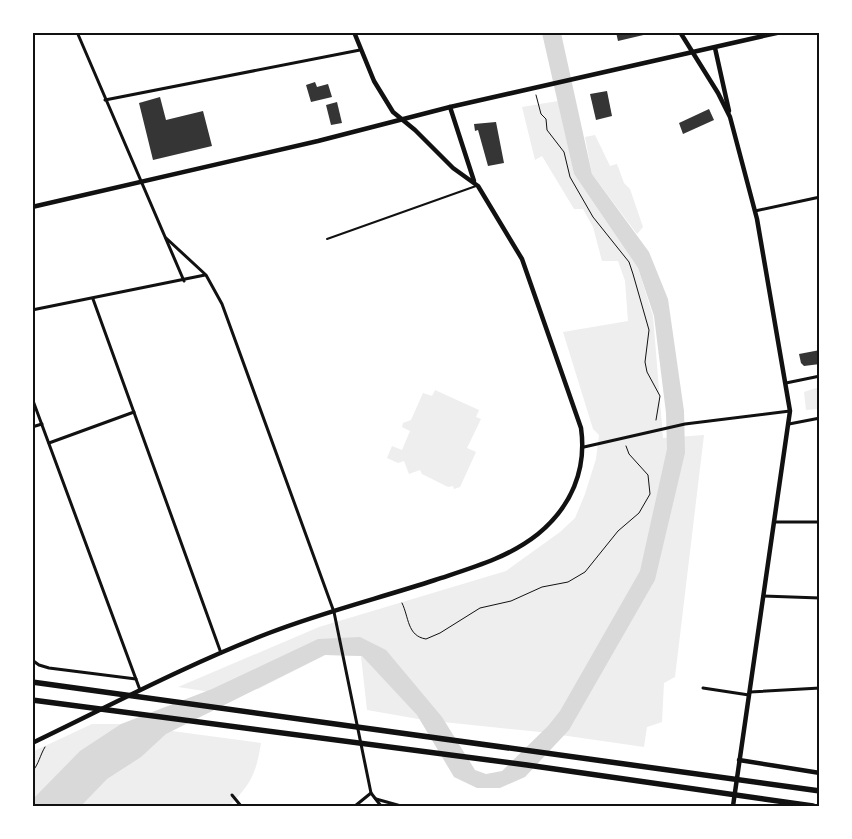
<svg xmlns="http://www.w3.org/2000/svg" width="852" height="839" viewBox="0 0 852 839" font-family="Commissioner,sans-serif">
  <style>
    .green { fill: #eee }
    .water { fill: #d9d9d9 }
    .building { fill: #353535 }
    .lines { fill: none; stroke-linecap: round; stroke-linejoin: round }
    .path { stroke: #111; stroke-width: 1 }
    .service { stroke: #111; stroke-width: 2 }
    .minor { stroke: #111; stroke-width: 3 }
    .tertiary { stroke: #111; stroke-width: 4.5 }
    .trunk { stroke: #111; stroke-width: 5.5 }
    .neatline { fill: none; stroke: #111; stroke-width: 2 }
  </style>
  <rect width="100%" height="100%" fill="#fff"/>
  <!-- green -->
  <g class="green">
    <path d="M 558,101 L 574,174 L 638,268 L 653,316 L 663,438 L 704,435 L 675,677 L 664,683 L 662,722 L 647,727 L 644,747 L 540,732 L 424,720 L 367,710 L 361,656 L 325,655 L 258,689 L 217,693 L 178,687 L 319,627 L 506,571 L 560,532 L 575,518 L 585,494 L 596,459 L 599,435 L 593,429 L 563,332 L 628,321 L 625,281 L 618,261 L 602,261 L 593,227 L 583,209 L 574,209 L 542,156 L 535,160 L 522,107 Z"/>
    <path d="M 595,135 L 610,166 L 617,164 L 624,183 L 630,189 L 643,227 L 637,234 L 592,174 L 585,137 Z"/>
    <path d="M 819,387 L 819,409 L 806,410 L 804,392 Z"/>
    <path d="M 435,390 L 479,410 L 476,417 L 481,419 L 467,448 L 476,452 L 460,487 L 454,489 L 453,486 L 448,487 L 422,474 L 420,470 L 409,474 L 404,461 L 398,463 L 387,458 L 392,446 L 402,450 L 410,431 L 402,427 L 403,423 L 411,420 L 423,393 L 432,396 Z"/>
    <path d="M 92,724 L 120,724 L 261,743 C 256,774 251,784 229,806 L 33,806 L 32,752 Z"/>
  </g>
  <!-- water -->
  <path class="water" d="M 542,33 L 561,33 L 592,174 L 649,252 L 668,299 L 684,411 L 685,453 L 655,580 L 569,730 L 525,777 L 500,788 L 477,788 L 454,777 L 417,715 L 362,656 L 325,655 L 166,734 L 141,757 L 107,779 L 81,806 L 33,806 L 32,800 L 80,751 L 121,724 L 212,689 L 318,639 L 360,637 L 386,650 L 442,717 L 475,770 L 486,774 L 502,771 L 548,726 L 560,711 L 640,571 L 667,449 L 666,413 L 654,316 L 638,268 L 574,174 Z"/>
  <!-- building -->
  <g class="building">
    <path d="M 616,32 L 652,32 L 652,33 L 618,41 Z"/>
    <path d="M 315,82 L 317,87 L 328,84 L 332,97 L 311,102 L 306,85 Z"/>
    <path d="M 607,91 L 612,116 L 596,120 L 590,94 Z"/>
    <path d="M 160,97 L 166,120 L 203,111 L 212,146 L 153,160 L 139,103 Z"/>
    <path d="M 337,102 L 342,123 L 331,125 L 326,105 Z"/>
    <path d="M 709,109 L 714,120 L 683,134 L 679,123 Z"/>
    <path d="M 496,122 L 504,163 L 488,166 L 478,130 L 475,131 L 474,124 Z"/>
    <path d="M 820,350 L 820,364 L 804,366 L 801,363 L 799,354 Z"/>
  </g>
  <g class="lines">
    <!-- path -->
    <g class="path">
      <path d="M 536,95 L 541,114 L 546,119 L 547,130 L 564,152 L 570,177 L 593,217 L 629,262 L 633,274 L 649,330 L 645,362 L 647,372 L 660,396 L 656,420"/>
      <path d="M 402,603 C 409,617 407,636 426,639 L 440,633 L 480,608 L 511,601 L 542,587 L 568,582 L 585,572 L 618,531 L 639,513 L 650,494 L 648,475 L 629,454 L 626,446"/>
      <path d="M 32,772 C 39,764 40,755 45,747"/>
    </g>
    <!-- service -->
    <path class="service" d="M 327,239 L 476,186"/>
    <!-- minor -->
    <g class="minor">
      <path d="M 77,32 L 184,281"/>
      <path d="M 32,33 L 36,32"/>
      <path d="M 105,100 L 360,50"/>
      <path d="M 755,211 L 820,197"/>
      <path d="M 166,238 L 206,275 L 222,304 L 334,612 L 371,793 L 381,806"/>
      <path d="M 93,299 L 221,653"/>
      <path d="M 32,310 L 205,275"/>
      <path d="M 786,383 L 820,376"/>
      <path d="M 32,398 L 140,690"/>
      <path d="M 789,424 L 820,418"/>
      <path d="M 32,427 L 42,424"/>
      <path d="M 49,443 L 134,412"/>
      <path d="M 584,447 L 685,424 L 790,411"/>
      <path d="M 775,522 L 820,522"/>
      <path d="M 763,596 L 820,598"/>
      <path d="M 32,660 L 39,665 L 49,668 L 136,679"/>
      <path d="M 703,688 L 749,695"/>
      <path d="M 750,692 L 820,688"/>
      <path d="M 232,795 L 241,806"/>
      <path d="M 376,799 L 401,806"/>
      <path d="M 355,806 L 371,793"/>
    </g>
    <!-- tertiary -->
    <g class="tertiary">
      <path d="M 680,32 L 718,93 L 730,117 L 757,219 L 790,411 L 733,806"/>
      <path d="M 715,48 L 729,111"/>
      <path d="M 450,107 L 474,181"/>
      <path d="M 32,207 L 318,141 L 450,107 L 781,32"/>
      <path d="M 32,743 C 111,705 188,664 269,633 C 323,612 380,598 435,580 C 471,568 508,558 538,534 C 571,507 587,470 581,428 L 522,259 L 478,186 L 453,168 L 415,130 L 393,112 L 374,81 L 354,32"/>
      <path d="M 739,760 L 820,773"/>
    </g>
    <!-- trunk -->
    <g class="trunk">
      <path d="M 32,682 L 820,791"/>
      <path d="M 32,700 L 527,765 L 813,806"/>
    </g>
  </g>
  <!-- border -->
  <rect width="852" height="839" fill="none" stroke="#ffffff" stroke-width="68"/>
  <rect x="34" y="34" width="784" height="771" class="neatline"/>
</svg>
